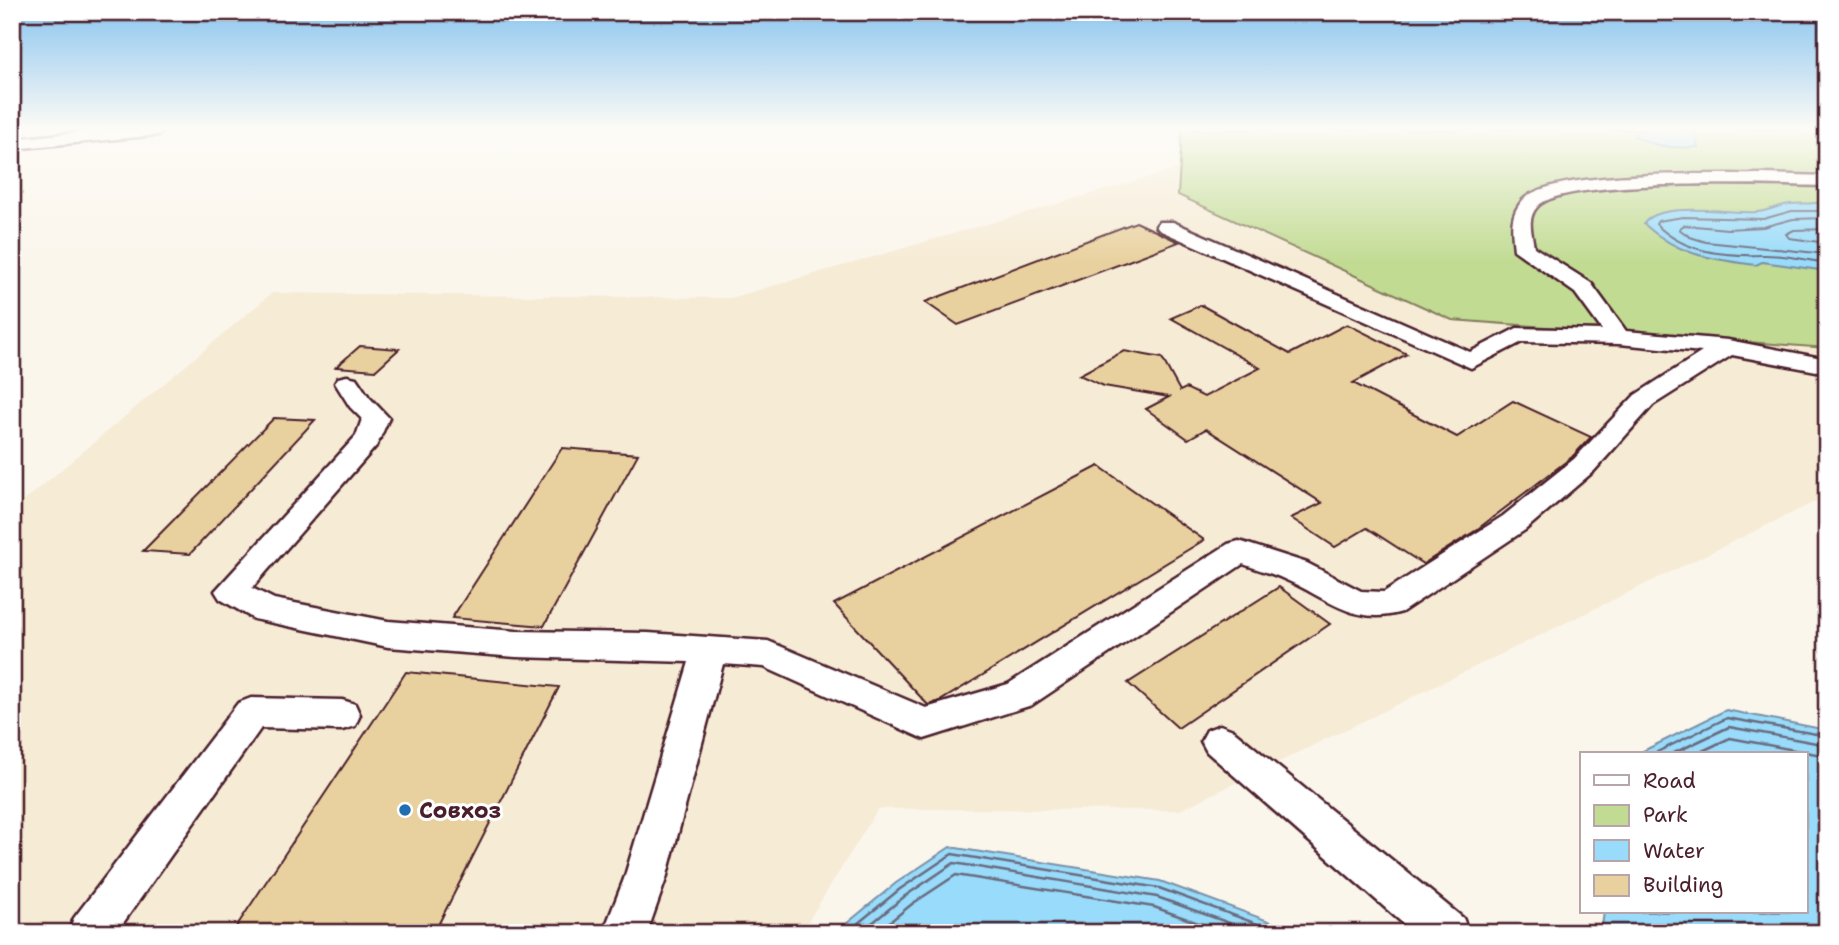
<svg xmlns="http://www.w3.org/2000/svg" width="1839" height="945" viewBox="0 0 1839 945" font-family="'Shantell Sans',sans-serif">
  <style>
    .built { fill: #f6ebd5 }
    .green { fill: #c1db92; stroke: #867d5e; stroke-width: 2 }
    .water { fill: #98dbfa; stroke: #7990a7; stroke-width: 2 }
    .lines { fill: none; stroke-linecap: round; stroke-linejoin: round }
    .shore-far1 { stroke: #696a7e; stroke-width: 2 }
    .shore { stroke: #696a7e; stroke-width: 2.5 }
    .building { fill: #e9d19f; stroke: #4a1f2b; stroke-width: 2 }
    .minor-casing { stroke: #4a1f2b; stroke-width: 5 }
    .minor { fill: #fff; fill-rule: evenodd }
    .poi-dot { fill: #1f6fb2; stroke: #fff; stroke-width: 2.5 }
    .labels { text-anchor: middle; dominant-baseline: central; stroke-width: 6; stroke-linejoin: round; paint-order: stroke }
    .near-poi-label { font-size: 23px; font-weight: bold; fill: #4a1f2b; stroke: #fff; text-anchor: start }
  </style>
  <rect width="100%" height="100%" fill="#fbf6ec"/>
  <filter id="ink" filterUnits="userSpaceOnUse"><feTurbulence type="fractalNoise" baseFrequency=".0143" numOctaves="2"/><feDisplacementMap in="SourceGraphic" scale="14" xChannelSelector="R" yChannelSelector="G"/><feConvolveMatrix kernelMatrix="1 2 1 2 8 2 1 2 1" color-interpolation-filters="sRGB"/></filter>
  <g filter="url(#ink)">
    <!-- built -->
    <path class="built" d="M 1313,130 L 1827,130 L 1827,496 L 1180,810 L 878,809 L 801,933 L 12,933 L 12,511 L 272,293 L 731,298 Z"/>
    <!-- green -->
    <path class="green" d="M 1182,130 L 1827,130 L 1827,348 L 1452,320 L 1178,195 Z"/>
    <!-- water -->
    <g class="water">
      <path d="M 1638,130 L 1692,130 L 1695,132 L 1698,147 C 1677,149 1653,146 1634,136 Z"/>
      <path d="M 1827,200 L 1827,271 L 1762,262 L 1756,265 C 1711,259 1679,256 1644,224 C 1658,200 1732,214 1758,212 C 1769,211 1779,205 1790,204 C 1803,202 1815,206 1827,200 Z"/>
      <path d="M 1726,710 L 1827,730 L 1827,933 L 1601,933 L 1604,912 L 1806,912 L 1806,754 L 1637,754 Z"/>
      <path d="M 950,847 L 1160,881 L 1301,933 L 835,933 L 896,883 Z"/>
    </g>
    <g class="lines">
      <!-- shore-far1 -->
      <g class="shore-far1">
        <path d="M 1827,208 L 1819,211 L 1792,211 L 1763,219 L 1683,217 L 1658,221 L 1656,224 C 1684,253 1724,256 1762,255 C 1783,254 1806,260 1827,263"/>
        <path d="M 1827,218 L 1793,219 L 1763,227 L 1727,229 L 1684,225 L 1679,229 L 1690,237 L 1706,242 L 1827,254"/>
        <path d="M 1827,229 L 1794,230 L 1786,234 L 1789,238 L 1827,243"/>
      </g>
      <!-- shore -->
      <g class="shore">
        <path d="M 1653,754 L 1727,718 L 1827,736"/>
        <path d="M 1672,754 L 1729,727 L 1827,745"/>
        <path d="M 1696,754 L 1730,738 L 1827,756"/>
        <path d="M 846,933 L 900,889 L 952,854 L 1159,888 L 1282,933"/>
        <path d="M 860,933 L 905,896 L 954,863 L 1157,897 L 1257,933"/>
        <path d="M 876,933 L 912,904 L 956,875 L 1154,907 L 1226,933"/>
      </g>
    </g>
    <!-- building -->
    <g class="building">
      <path d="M 1136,222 L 1179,242 L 958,325 L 925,302 Z"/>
      <path d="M 1201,305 L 1290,354 L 1347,324 L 1407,354 L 1353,383 L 1457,437 L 1513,401 L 1591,437 L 1572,457 L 1475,531 L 1423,564 L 1367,528 L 1335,547 L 1291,518 L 1322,503 L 1206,429 L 1188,439 L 1146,409 L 1169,397 L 1104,386 L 1079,375 L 1124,351 L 1162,358 L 1180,391 L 1186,388 L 1204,397 L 1260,368 L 1171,318 Z"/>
      <path d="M 360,346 L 399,349 L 376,370 L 336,367 Z"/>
      <path d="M 274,418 L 315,420 L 190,554 L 143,551 Z"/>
      <path d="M 562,448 L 638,454 L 544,626 L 452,618 Z"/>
      <path d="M 1099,466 L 1204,540 L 940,701 L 928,705 L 834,604 Z"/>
      <path d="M 1279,587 L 1330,624 L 1178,728 L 1128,683 Z"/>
      <path d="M 406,672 L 559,687 L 434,933 L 232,933 Z"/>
    </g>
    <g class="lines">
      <!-- minor casing -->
      <g class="minor-casing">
        <g id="minor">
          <path d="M 103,130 L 166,130 L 158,135 L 12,149 L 12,139 Z"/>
          <path d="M 1763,174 L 1827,176 L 1827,186 C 1779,185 1566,177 1538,206 C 1526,218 1532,233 1534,247 L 1591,283 L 1626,331 L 1728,340 L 1827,359 L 1827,373 L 1732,355 L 1653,405 L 1594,471 L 1525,530 L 1402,612 C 1353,627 1325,596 1284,579 C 1271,573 1256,569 1243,564 L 1032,705 L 924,739 L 764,667 L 723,664 L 666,879 L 647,933 L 603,933 L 624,879 L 689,662 L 516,657 L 388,647 L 254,619 L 220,599 L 215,591 L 356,436 L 362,419 L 350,407 L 335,383 L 338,378 L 347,376 L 356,378 L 369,397 L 389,418 L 377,445 L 252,588 L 274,599 L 388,621 L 516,631 L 648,633 L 768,641 L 926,708 L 1008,684 L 1228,544 L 1239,541 L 1307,563 L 1361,591 L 1384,592 L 1503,516 L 1574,459 L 1635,395 L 1702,352 L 1619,344 L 1522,342 L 1471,368 L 1159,230 L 1156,226 L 1159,222 L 1173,222 L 1470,352 L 1517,328 L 1602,330 L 1575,293 L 1514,250 C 1512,231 1509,215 1523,200 C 1552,169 1717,175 1763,174 Z"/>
          <path d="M 251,698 L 342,700 L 355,704 L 360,715 L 355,726 L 342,730 L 261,728 L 116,933 L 68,933 L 74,918 L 238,703 Z"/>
          <path d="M 1220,725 L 1233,730 L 1463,918 L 1469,933 L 1414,933 L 1207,752 L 1201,741 L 1207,730 Z"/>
        </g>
      </g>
      <!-- minor -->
      <use href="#minor" class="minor"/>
    </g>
  </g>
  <!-- sky -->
  <linearGradient id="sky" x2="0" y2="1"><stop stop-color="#88c4ef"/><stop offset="0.49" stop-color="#fdfbf6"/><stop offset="1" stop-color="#fdfbf6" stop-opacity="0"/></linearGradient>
  <rect width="1839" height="263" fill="url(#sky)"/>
  <!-- markers -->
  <circle class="poi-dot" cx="405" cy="810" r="7"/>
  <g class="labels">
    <!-- near-poi labels -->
    <g class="near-poi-label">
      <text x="419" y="810">Совхоз</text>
    </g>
  </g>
  <!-- margin -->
  <rect width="1839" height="945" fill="none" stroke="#fff" stroke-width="42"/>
  <rect x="21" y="21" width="1797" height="903" fill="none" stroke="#4a1f2b" stroke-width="2.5" filter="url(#ink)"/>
  <!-- legend -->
  <rect x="1580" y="752" width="228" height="161" fill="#ffffff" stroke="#b7a5aa" stroke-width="2"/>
  <rect x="1594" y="775" width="35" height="10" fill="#ffffff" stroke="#b7a5aa" stroke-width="2"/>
  <text x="1643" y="788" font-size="21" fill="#4a1f2b">Road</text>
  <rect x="1594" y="805" width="35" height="21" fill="#c1db92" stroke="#b7a5aa" stroke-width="2"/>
  <text x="1643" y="822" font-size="21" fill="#4a1f2b">Park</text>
  <rect x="1594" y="840" width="35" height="21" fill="#98dbfa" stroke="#b7a5aa" stroke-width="2"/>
  <text x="1643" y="858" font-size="21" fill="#4a1f2b">Water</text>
  <rect x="1594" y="875" width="35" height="21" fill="#e9d19f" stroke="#b7a5aa" stroke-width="2"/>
  <text x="1643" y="892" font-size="21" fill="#4a1f2b">Building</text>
</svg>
